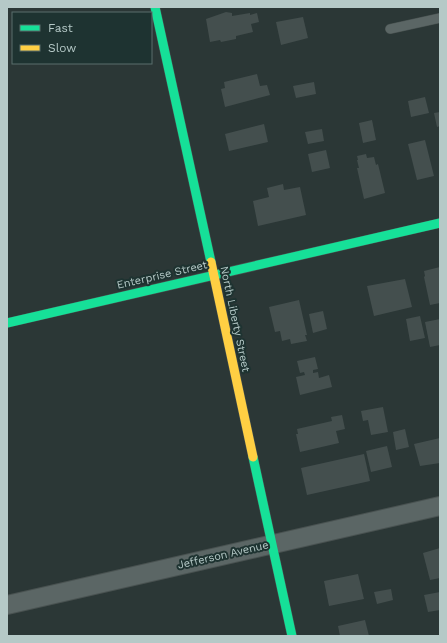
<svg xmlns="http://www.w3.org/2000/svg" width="447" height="643" viewBox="0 0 447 643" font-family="'Work Sans',sans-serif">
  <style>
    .building { fill: #444f4e }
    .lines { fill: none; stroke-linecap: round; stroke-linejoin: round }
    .lane-casing { stroke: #495251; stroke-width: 10 }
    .street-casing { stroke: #495251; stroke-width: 20 }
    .fast-casing { stroke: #495251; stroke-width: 10 }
    .slow-casing { stroke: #495251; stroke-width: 10 }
    .lane { stroke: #5b6665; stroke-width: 9 }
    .street { stroke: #5b6665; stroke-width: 18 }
    .fast { stroke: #16e098; stroke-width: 9 }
    .slow { stroke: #ffcf43; stroke-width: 9 }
    .labels { text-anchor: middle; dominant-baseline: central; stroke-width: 4; stroke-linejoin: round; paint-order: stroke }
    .street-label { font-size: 11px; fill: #b5c9c7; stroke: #1e3331 }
  </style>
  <rect width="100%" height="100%" fill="#2b3736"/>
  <!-- building -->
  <g class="building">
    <path d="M 226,12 L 232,13 L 232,16 L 250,13 L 250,15 L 257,13 L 259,22 L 251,24 L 253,32 L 236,36 L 236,39 L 221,42 L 220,40 L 210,42 L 206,19 Z"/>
    <path d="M 303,17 L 308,38 L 281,45 L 276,22 Z"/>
    <path d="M 257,74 L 260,86 L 267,85 L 270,95 L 225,107 L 221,89 L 225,88 L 224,82 Z"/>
    <path d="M 314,82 L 316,94 L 296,98 L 293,86 Z"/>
    <path d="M 425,97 L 429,113 L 411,117 L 408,101 Z"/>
    <path d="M 440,112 L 440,126 L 437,127 L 434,113 Z"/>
    <path d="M 372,120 L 376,140 L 363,143 L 359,123 Z"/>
    <path d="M 264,124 L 268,142 L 229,151 L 225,134 Z"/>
    <path d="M 322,129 L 324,141 L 308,144 L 305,132 Z"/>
    <path d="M 425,140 L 434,176 L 417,180 L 408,144 Z"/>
    <path d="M 326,150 L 330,168 L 312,172 L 308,154 Z"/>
    <path d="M 366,154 L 367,158 L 374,157 L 376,165 L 378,164 L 385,193 L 364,199 L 357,168 L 359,168 L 357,160 L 358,160 L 357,156 Z"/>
    <path d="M 283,184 L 284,190 L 300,187 L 306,215 L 258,226 L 253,201 L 269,197 L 267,188 Z"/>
    <path d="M 440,267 L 440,303 L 430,305 L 424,277 L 425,276 L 424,271 Z"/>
    <path d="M 405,279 L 412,307 L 374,316 L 367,286 Z"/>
    <path d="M 299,300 L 307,335 L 305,335 L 307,341 L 291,344 L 290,339 L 282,341 L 280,331 L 275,332 L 269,307 Z"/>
    <path d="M 323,311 L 327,329 L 313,333 L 309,314 Z"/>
    <path d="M 420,316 L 425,338 L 410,341 L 406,319 Z"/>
    <path d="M 440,319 L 440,345 L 430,347 L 425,322 Z"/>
    <path d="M 315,357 L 318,369 L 313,370 L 313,373 L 318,372 L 319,378 L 329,375 L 332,387 L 300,395 L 296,377 L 305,375 L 304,372 L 300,373 L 297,361 Z"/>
    <path d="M 383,407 L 388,432 L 371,435 L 368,420 L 363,421 L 361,411 Z"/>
    <path d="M 342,415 L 345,429 L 336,431 L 339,443 L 300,452 L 296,434 L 298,434 L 297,429 L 332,421 L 331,417 Z"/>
    <path d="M 405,429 L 409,447 L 396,450 L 393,432 Z"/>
    <path d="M 440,438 L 440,463 L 420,466 L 414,444 Z"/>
    <path d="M 387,446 L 392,467 L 371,472 L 366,451 Z"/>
    <path d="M 364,454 L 370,481 L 307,495 L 301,468 Z"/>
    <path d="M 440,548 L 440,578 L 430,580 L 423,553 Z"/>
    <path d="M 358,574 L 364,599 L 329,606 L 324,581 Z"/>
    <path d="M 391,589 L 393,600 L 377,604 L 374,592 Z"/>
    <path d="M 440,592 L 440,610 L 428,612 L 424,595 Z"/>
    <path d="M 365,620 L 369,636 L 340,636 L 338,626 Z"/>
  </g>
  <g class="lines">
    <!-- lane casing -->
    <g class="lane-casing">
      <path id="lane" d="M 390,29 L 440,18"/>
    </g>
    <!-- street casing -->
    <g class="street-casing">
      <path id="street" d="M 7,605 L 440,506"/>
    </g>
    <!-- fast casing -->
    <g class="fast-casing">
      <g id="fast">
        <path d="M 155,7 L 211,262"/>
        <path d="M 7,323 L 440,223"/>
        <path d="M 253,457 L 292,636"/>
      </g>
    </g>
    <!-- slow casing -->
    <g class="slow-casing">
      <path id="slow" d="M 211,262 L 253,457"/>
    </g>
    <!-- lane -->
    <use href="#lane" class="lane"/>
    <!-- street -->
    <use href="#street" class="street"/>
    <!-- fast -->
    <use href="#fast" class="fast"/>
    <!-- slow -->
    <use href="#slow" class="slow"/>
  </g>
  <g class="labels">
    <!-- street labels -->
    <g class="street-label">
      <text transform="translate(162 275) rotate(-13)">Enterprise Street</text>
      <text transform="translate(235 319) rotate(78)">North Liberty Street</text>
      <text transform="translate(223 555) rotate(-13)">Jefferson Avenue</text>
    </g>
  </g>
  <!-- border -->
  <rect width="447" height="643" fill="none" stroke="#b5c9c7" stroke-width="16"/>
  <!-- legend -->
  <rect x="12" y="12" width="140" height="52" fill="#1e3331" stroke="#5a6f6d"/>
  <rect x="20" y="25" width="20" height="6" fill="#16e098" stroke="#5a6f6d"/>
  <text x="48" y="32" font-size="12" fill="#b5c9c7">Fast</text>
  <rect x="20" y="45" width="20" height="6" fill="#ffcf43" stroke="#5a6f6d"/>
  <text x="48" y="52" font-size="12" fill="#b5c9c7">Slow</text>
</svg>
